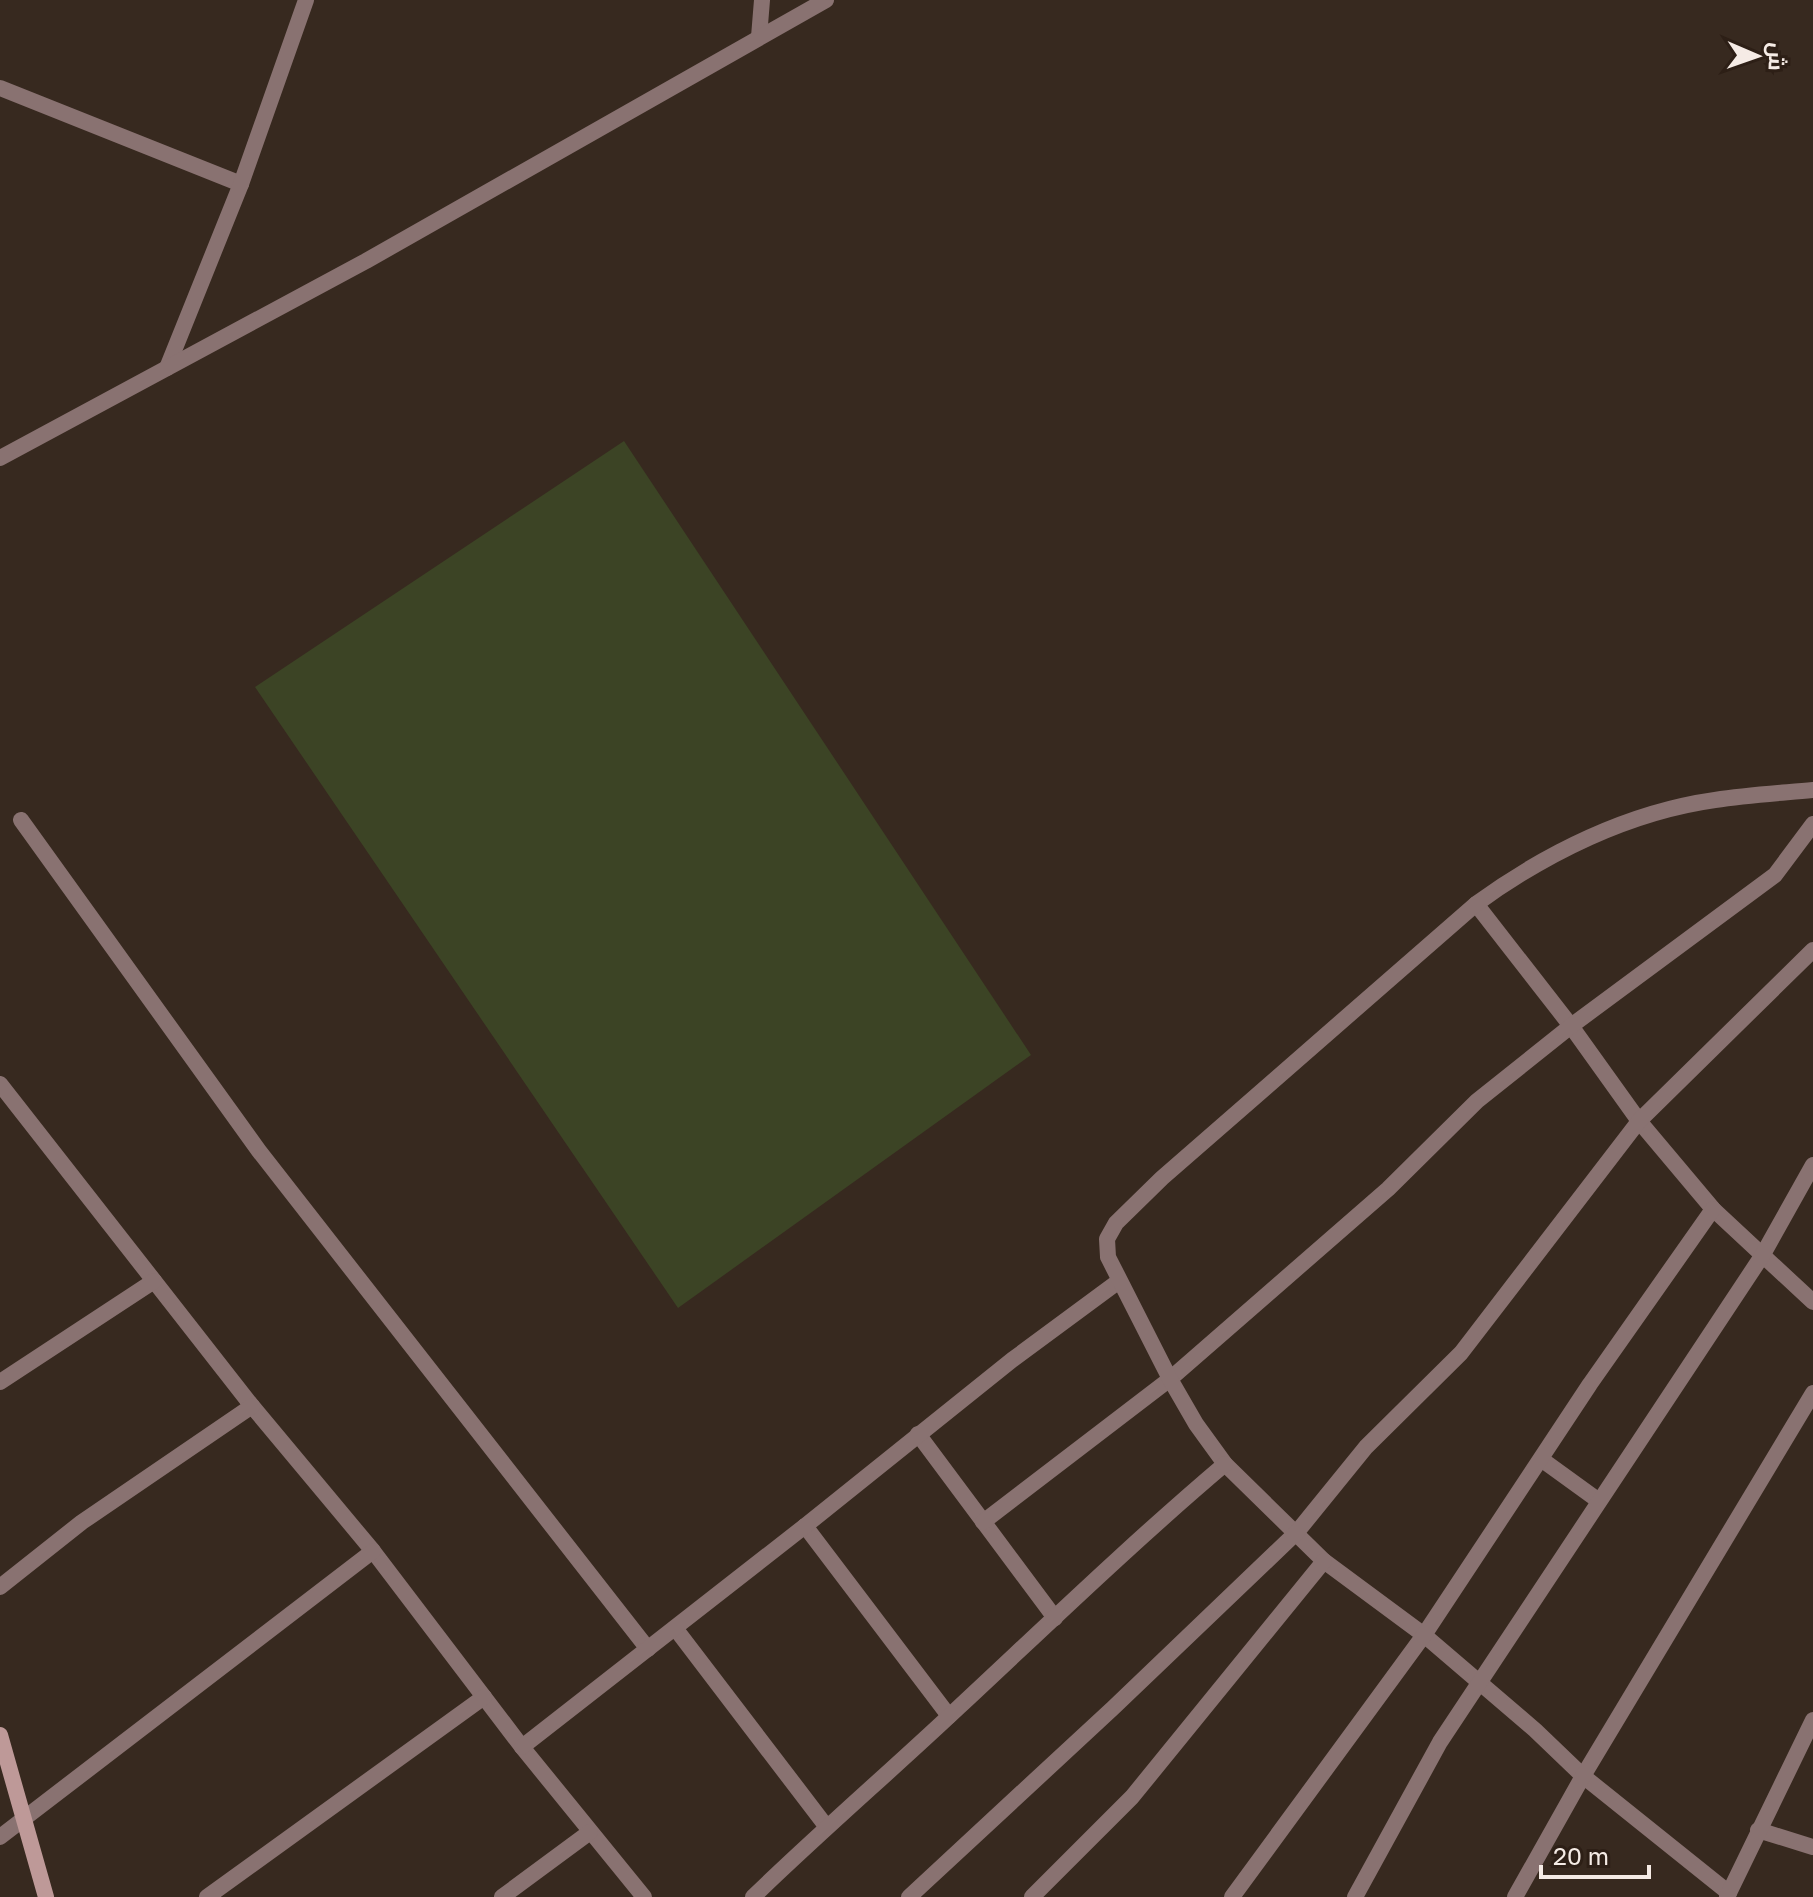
<svg xmlns="http://www.w3.org/2000/svg" width="1813" height="1897" viewBox="0 0 1813 1897" font-family="'Golos Text',Cairo,sans-serif">
  <style>
    .green { fill: #3c4425 }
    .lines { fill: none; stroke-linecap: round; stroke-linejoin: round }
    .street { stroke: #897271; stroke-width: 16 }
    .secondary { stroke: #be9998; stroke-width: 16 }
  </style>
  <rect width="100%" height="100%" fill="#37291f"/>
  <!-- green -->
  <path class="green" d="M 624,441 L 1031,1055 L 678,1308 L 255,687 Z"/>
  <g class="lines">
    <!-- street -->
    <g class="street">
      <path d="M 759,37 L 762,0"/>
      <path d="M 0,88 L 241,184"/>
      <path d="M 167,368 L 241,184 L 306,0"/>
      <path d="M 0,458 L 366,261 L 826,0"/>
      <path d="M 21,820 L 259,1151 L 648,1649"/>
      <path d="M 1476,904 L 1571,1026 L 1639,1121 L 1713,1209 L 1813,1302"/>
      <path d="M 0,1084 L 252,1406 L 373,1551 L 522,1747 L 644,1897"/>
      <path d="M 0,1382 L 154,1281"/>
      <path d="M 918,1434 L 1055,1618"/>
      <path d="M 1541,1459 L 1599,1501"/>
      <path d="M 983,1522 L 1170,1379 L 1388,1189 L 1477,1101 L 1571,1026 L 1775,875 L 1813,824"/>
      <path d="M 805,1526 L 949,1716"/>
      <path d="M 0,1587 L 82,1522 L 252,1406"/>
      <path d="M 675,1628 L 826,1826"/>
      <path d="M 522,1747 L 805,1526 L 1012,1360 L 1119,1281"/>
      <path d="M 1758,1830 L 1813,1847"/>
      <path d="M 0,1837 L 373,1551"/>
      <path d="M 1729,1893 L 1583,1776 L 1535,1730 L 1424,1635 L 1324,1561 L 1225,1464 L 1196,1424 L 1170,1379 L 1108,1257 L 1107,1239 L 1116,1223 L 1162,1178 L 1476,904 C 1546,853 1629,812 1715,800 C 1748,795 1781,793 1813,790"/>
      <path d="M 207,1897 L 484,1697"/>
      <path d="M 502,1897 L 590,1832"/>
      <path d="M 753,1897 C 820,1832 891,1771 959,1707 C 1047,1625 1133,1542 1225,1464"/>
      <path d="M 909,1897 L 1113,1708 L 1297,1532 L 1366,1447 L 1461,1353 L 1639,1121 L 1813,950"/>
      <path d="M 1032,1897 L 1132,1797 L 1324,1561"/>
      <path d="M 1232,1897 L 1424,1635 L 1590,1384 L 1713,1209"/>
      <path d="M 1355,1897 L 1440,1742 L 1762,1256 L 1813,1165"/>
      <path d="M 1515,1897 L 1583,1776 L 1813,1393"/>
      <path d="M 1727,1897 L 1813,1720"/>
    </g>
    <!-- secondary -->
    <path class="secondary" d="M 0,1735 L 46,1897"/>
  </g>
  <!-- north arrow -->
  <g transform="translate(1757 56) rotate(92)" stroke="#2d1f16" stroke-width="6" paint-order="stroke">
  <path d="M0-6L14 30L0 20L-14 30Z" fill="#f5ebe5"/>
  <text y="-12" font-size="22" font-weight="bold" text-anchor="middle" fill="#f5ebe5">ش</text>
  </g>
  <!-- scale -->
  <path d="M1541 1865v12h108v-12" fill="none" stroke="#f5ebe5" stroke-width="4"/>
  <text x="1553" y="1865" font-size="24" fill="#f5ebe5" stroke="#2d1f16" stroke-width="6" paint-order="stroke">20 m</text>
</svg>
